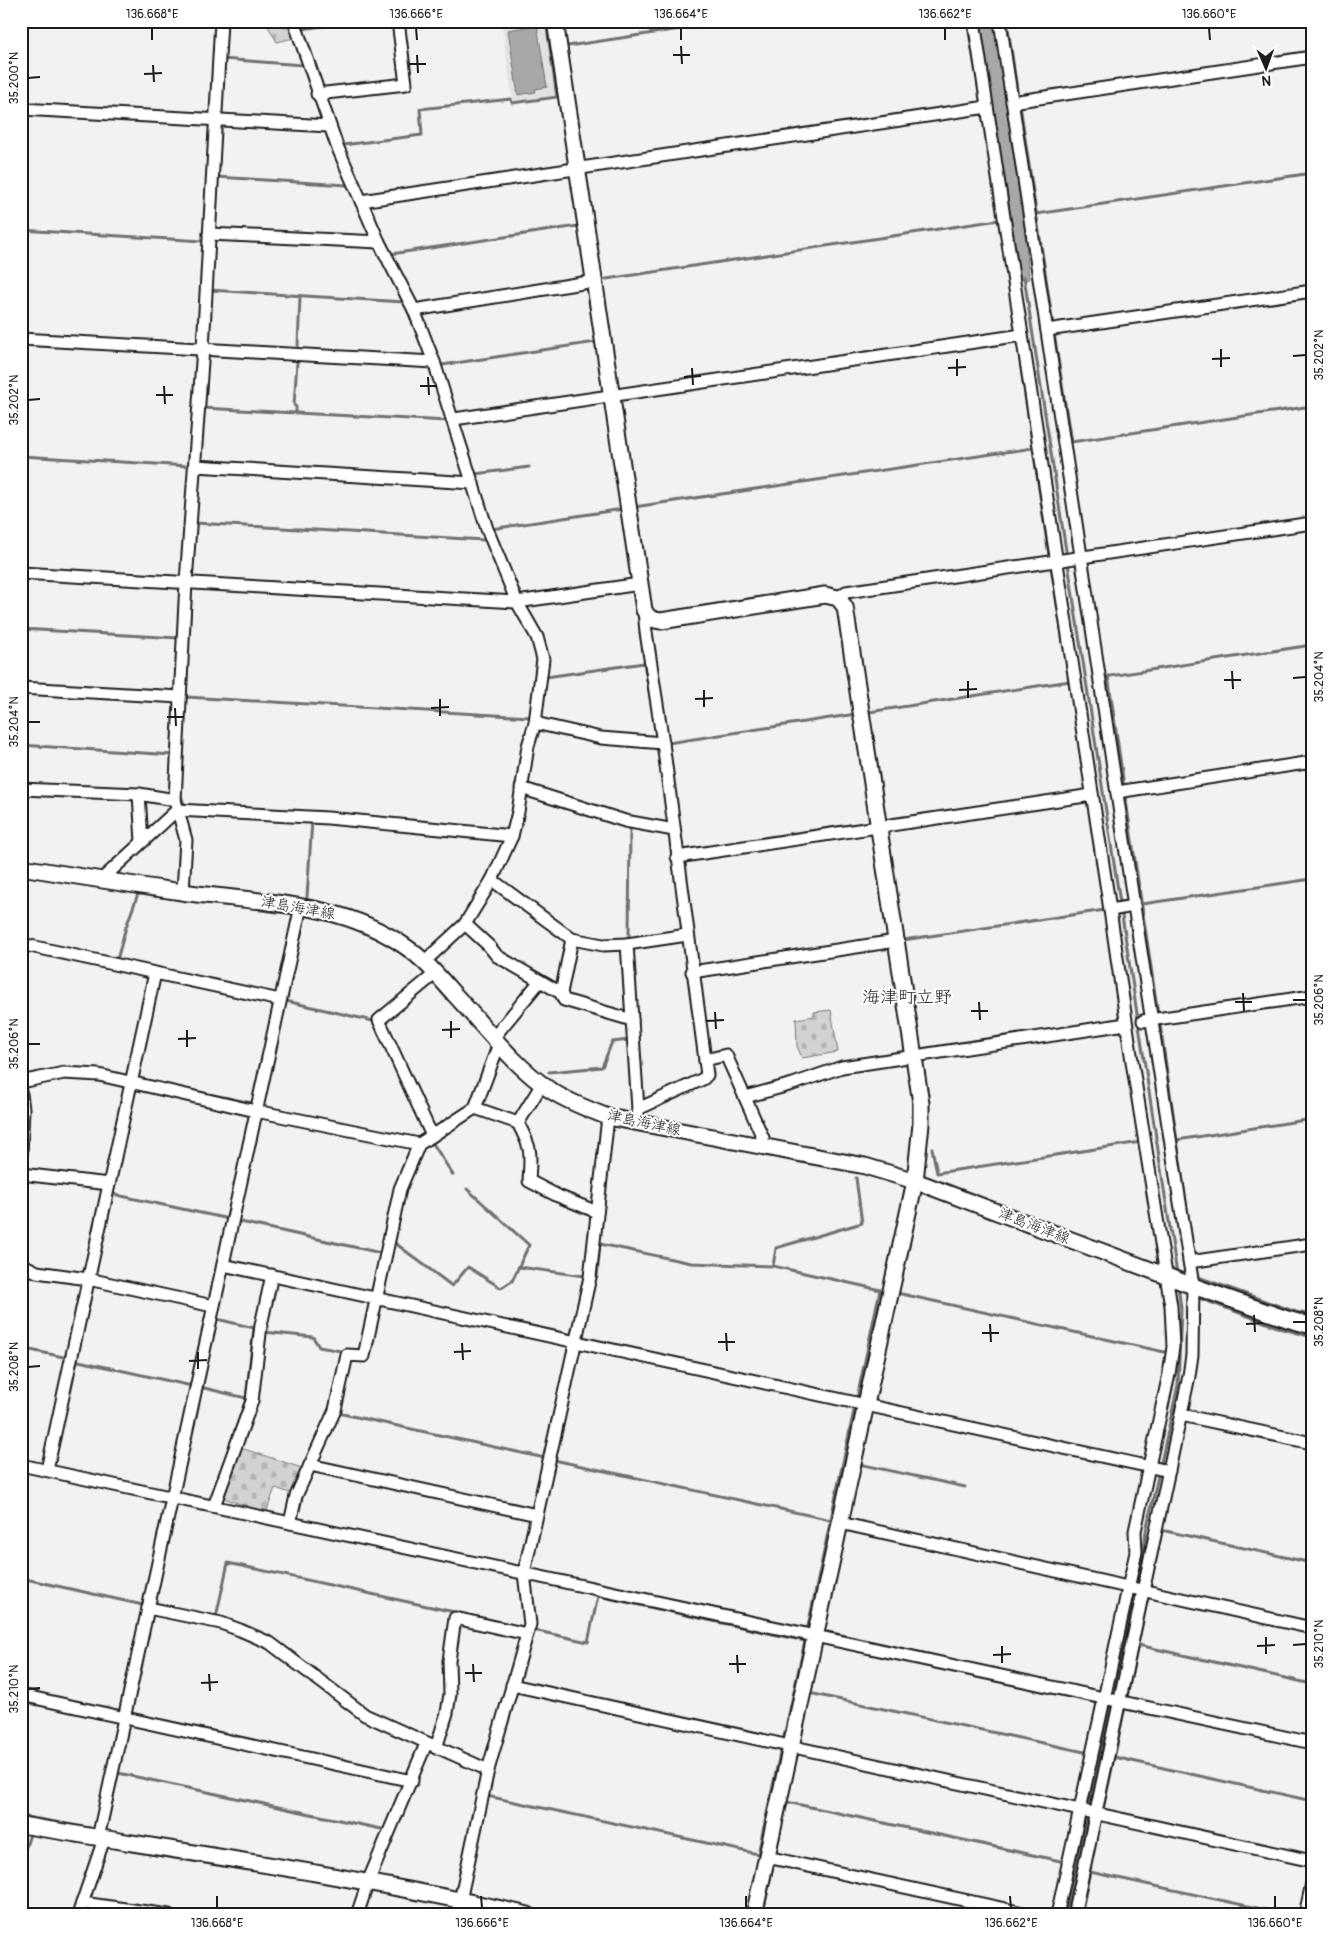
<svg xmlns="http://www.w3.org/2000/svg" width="1333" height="1936" viewBox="0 0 1333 1936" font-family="Pangolin,'Klee One',sans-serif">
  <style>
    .built { fill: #e2e2e2 }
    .cemetery { fill: url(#cemetery-stones); stroke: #777 }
    .water { fill: #a8a8a8; stroke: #707070 }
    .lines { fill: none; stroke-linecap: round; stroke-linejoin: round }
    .stream { stroke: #707070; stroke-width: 3 }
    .street-casing { stroke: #1c1c1c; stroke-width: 15 }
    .secondary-casing { stroke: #1c1c1c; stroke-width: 19 }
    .street { stroke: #fff; stroke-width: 11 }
    .secondary { stroke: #fff; stroke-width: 15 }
    .ticks { fill: none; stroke: #1c1c1c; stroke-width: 2 }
    .labels { text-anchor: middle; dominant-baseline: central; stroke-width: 4; stroke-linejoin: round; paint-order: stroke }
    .street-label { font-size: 15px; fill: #1c1c1c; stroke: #fff }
    .quarter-label { font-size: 18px; fill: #1c1c1c; stroke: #fff }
    .neatline { fill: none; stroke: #1c1c1c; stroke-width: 2 }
    .ticks-label { font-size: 12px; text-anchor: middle; fill: #1c1c1c }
  </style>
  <defs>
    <pattern id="cemetery-stones" width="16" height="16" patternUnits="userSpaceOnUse" patternTransform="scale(1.25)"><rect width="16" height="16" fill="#d2d2d2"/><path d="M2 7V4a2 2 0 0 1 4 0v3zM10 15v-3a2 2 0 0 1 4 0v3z" fill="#b4b4b4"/></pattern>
  </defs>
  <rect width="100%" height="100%" fill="#f2f2f2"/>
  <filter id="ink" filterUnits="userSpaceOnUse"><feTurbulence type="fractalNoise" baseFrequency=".02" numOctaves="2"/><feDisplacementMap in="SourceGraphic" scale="10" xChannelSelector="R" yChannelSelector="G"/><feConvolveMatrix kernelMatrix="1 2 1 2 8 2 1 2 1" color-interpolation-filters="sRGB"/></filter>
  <g filter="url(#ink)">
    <!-- built -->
    <path class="built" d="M 501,21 L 544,21 L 555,95 L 513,102 Z"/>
    <!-- cemetery -->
    <g class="cemetery">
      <path d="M 265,21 L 289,21 L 294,38 L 277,42 Z"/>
      <path d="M 831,1010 L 838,1052 L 802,1058 L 797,1046 L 796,1019 L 814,1016 L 814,1012 Z"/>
      <path d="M 238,1447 L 305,1469 L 293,1494 L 275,1488 L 266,1513 L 221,1497 Z"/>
    </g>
    <!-- water -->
    <g class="water">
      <path d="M 980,21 L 994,21 L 1026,239 L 1029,279 L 1021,280 Z"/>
      <path d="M 537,25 L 547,87 L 535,89 L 536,92 L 518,95 L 508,30 Z"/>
    </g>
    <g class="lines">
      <!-- stream -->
      <g class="stream">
        <path d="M 967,21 L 976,72"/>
        <path d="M 1007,21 L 1018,97"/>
        <path d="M 303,29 L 354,21"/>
        <path d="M 568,46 L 733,21"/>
        <path d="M 222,59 L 303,65"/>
        <path d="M 1020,105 L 1053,325"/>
        <path d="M 343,145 L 422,135 L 420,109 L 511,99 L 512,103 L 557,97 L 546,21"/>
        <path d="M 216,177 L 347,185"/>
        <path d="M 1036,214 L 1312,173"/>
        <path d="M 21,230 L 203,241"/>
        <path d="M 391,254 L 578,226 L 579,227"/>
        <path d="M 584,263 L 586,279"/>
        <path d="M 1024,277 L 1177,1274"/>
        <path d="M 600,280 L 999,220"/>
        <path d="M 587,286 L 591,312"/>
        <path d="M 209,290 L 404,302"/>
        <path d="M 1054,333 L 1071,442 L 1312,406"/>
        <path d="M 298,346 L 300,297"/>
        <path d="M 1019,354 L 1049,556"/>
        <path d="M 442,365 L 596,342 L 595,338"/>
        <path d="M 203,408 L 448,421"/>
        <path d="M 296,412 L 296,407 L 294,405 L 297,362"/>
        <path d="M 21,456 L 189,466"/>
        <path d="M 476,477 L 475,474 L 529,467"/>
        <path d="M 634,507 L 1033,448"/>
        <path d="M 195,523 L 484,540"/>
        <path d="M 491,526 L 491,529 L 623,509"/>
        <path d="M 1051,567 L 1066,660"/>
        <path d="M 21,629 L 178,638"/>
        <path d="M 1108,676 L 1124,786"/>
        <path d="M 546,677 L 644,663 L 652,706"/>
        <path d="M 1104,677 L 1312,645"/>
        <path d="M 185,699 L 186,697 L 530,717 L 531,713"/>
        <path d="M 869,712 L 1070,681"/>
        <path d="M 668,743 L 856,714"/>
        <path d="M 21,745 L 173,755"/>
        <path d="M 180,793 L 184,804"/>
        <path d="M 1125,794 L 1158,1014"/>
        <path d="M 146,895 L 242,907"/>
        <path d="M 307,897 L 312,820"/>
        <path d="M 1142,904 L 1312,879"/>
        <path d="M 260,910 L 294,914"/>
        <path d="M 629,939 L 630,826"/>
        <path d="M 903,940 L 1105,910"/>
        <path d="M 117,960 L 126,927 L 138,894 L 140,894"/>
        <path d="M 286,1001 L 373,1021 L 378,1032"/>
        <path d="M 1160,1024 L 1194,1257"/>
        <path d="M 549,1072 L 602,1067 L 612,1042 L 629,1040"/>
        <path d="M 179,1088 L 252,1103"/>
        <path d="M 1177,1140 L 1312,1119"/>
        <path d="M 432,1142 L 453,1175"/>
        <path d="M 932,1148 L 937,1173 L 1141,1142 L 1140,1140"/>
        <path d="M 112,1194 L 229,1219"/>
        <path d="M 236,1221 L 381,1253"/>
        <path d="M 395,1243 L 452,1286 L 468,1267 L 501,1288 L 512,1281 L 529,1245 L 467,1189"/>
        <path d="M 1196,1265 L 1197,1275 L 1201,1278 L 1296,1312 L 1312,1315"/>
        <path d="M 773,1266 L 776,1248 L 862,1223 L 856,1178"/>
        <path d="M 519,1267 L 584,1276"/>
        <path d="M 594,1277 L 597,1277 L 600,1244 L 691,1263 L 773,1266 L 885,1291"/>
        <path d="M 897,1293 L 1169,1353"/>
        <path d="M 1199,1298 L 1280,1328 L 1312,1337"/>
        <path d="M 217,1317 L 217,1319 L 254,1328 L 246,1399 L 228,1452"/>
        <path d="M 264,1332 L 313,1337 L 319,1347 L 341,1351 L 342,1356"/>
        <path d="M 21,1348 L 68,1358"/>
        <path d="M 74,1360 L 192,1386"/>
        <path d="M 200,1387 L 246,1398"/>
        <path d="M 857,1398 L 880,1290"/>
        <path d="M 331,1411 L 329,1410 L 335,1384"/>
        <path d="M 338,1413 L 545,1458"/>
        <path d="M 554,1460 L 831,1520"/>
        <path d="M 859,1464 L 965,1487"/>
        <path d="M 1161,1530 L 1312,1563"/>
        <path d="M 21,1578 L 143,1605"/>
        <path d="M 1150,1586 L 1162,1531"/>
        <path d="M 155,1603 L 172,1607"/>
        <path d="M 212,1616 L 216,1617 L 228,1563 L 459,1613"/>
        <path d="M 474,1617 L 523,1627"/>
        <path d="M 533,1630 L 588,1642 L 598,1596 L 805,1641 L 783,1741"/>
        <path d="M 807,1631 L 855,1406"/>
        <path d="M 828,1632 L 1100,1692"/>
        <path d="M 1138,1645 L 1312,1684"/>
        <path d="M 809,1691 L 809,1693 L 1089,1753"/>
        <path d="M 1113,1697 L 1144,1553 L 1146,1531 L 1178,1385 L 1181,1309 L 1178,1285"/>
        <path d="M 1127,1697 L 1148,1596"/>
        <path d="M 1114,1757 L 1312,1801"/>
        <path d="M 487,1796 L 758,1854 L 781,1749"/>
        <path d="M 1088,1809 L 1111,1703"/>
        <path d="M 1103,1810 L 1125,1707"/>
        <path d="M 21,1816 L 90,1828"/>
        <path d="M 107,1825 L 118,1773 L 386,1830"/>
        <path d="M 73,1841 L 91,1844"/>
        <path d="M 109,1847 L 247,1870"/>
        <path d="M 775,1855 L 787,1802 L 1065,1862"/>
        <path d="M 21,1862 L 30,1834 L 32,1834"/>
        <path d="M 263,1872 L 301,1878"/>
        <path d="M 1090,1872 L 1290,1915"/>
        <path d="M 770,1915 L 763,1913 L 774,1861"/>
        <path d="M 1065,1915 L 1087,1815"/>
        <path d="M 1081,1915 L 1101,1818"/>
      </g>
      <!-- street casing -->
      <g class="street-casing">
        <g id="street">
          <path d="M 294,21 L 337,146 L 379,242 L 414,310 L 434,362 L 487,529 L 517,602 L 537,637 L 543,659 L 535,723 L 528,746 L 518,812 L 512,836 L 492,880 L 465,924 L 424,962"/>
          <path d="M 974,21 L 1110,910 L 1133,1068 L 1171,1306 L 1173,1347 L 1169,1374 L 1135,1531 L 1136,1552 L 1057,1915"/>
          <path d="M 1000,21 L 1134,906"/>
          <path d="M 317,94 L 406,84 L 398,21"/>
          <path d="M 1012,102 L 1312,57"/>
          <path d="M 21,109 L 329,126"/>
          <path d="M 361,201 L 987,107"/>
          <path d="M 209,234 L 379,242"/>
          <path d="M 414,310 L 595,281"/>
          <path d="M 1047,330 L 1312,291"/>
          <path d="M 21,339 L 434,362"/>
          <path d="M 454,419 L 1022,335"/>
          <path d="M 195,466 L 473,483"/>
          <path d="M 21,573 L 517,602 L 640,584"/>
          <path d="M 838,598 L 846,592 L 1312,523"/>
          <path d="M 21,688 L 180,697"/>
          <path d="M 535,723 L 601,738 L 663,743"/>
          <path d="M 521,788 L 625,821 L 674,830"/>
          <path d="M 21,789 L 139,794 L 175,800"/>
          <path d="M 1117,792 L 1312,762"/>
          <path d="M 139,794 L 142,842"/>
          <path d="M 677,857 L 1092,795"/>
          <path d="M 101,880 L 177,810 L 328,818 L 512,836"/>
          <path d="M 492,880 L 572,939 L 603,945 L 627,944"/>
          <path d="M 183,892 L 186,840 L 175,800 L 186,582 L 203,348 L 221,21"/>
          <path d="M 465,924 L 489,946 L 497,956 L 561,993 L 564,1000 L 632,1020"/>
          <path d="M 21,944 L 280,1000"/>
          <path d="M 692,972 L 896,941"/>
          <path d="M 561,993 L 572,939"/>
          <path d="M 1143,1021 L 1312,996"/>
          <path d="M 494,1037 L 540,981"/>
          <path d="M 705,1060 L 726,1055 L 763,1138 L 762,1145"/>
          <path d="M 21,1082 L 64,1073 L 99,1075 L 256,1111 L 419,1144"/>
          <path d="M 21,1094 L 23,1109 L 21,1155"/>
          <path d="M 745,1097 L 793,1084 L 842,1067 L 1126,1024"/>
          <path d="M 475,1108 L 518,1123 L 542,1084"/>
          <path d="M 638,1109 L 627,944 L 687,935"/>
          <path d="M 518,1123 C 532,1150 531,1151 529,1181 L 558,1196 L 597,1212"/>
          <path d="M 638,1123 L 638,1109 L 703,1079 L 707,1075 L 663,743 L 646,632 L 644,610"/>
          <path d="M 432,1136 L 475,1108 L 499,1044"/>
          <path d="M 21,1174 L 109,1184"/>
          <path d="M 1189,1262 L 1312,1244"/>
          <path d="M 21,1264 L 37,1272 L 88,1279 L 213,1306"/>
          <path d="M 223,1265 L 1169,1471"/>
          <path d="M 1181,1415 L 1312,1443"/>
          <path d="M 21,1465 L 1312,1743"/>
          <path d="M 310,1465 L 537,1515"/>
          <path d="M 47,1470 L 155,973"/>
          <path d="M 214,1506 L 252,1401 L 261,1325 L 272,1275"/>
          <path d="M 290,1523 L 296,1496 L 335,1410 L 347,1355 L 364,1356 L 400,1189 L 419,1144 L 432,1136 L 379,1020 L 436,973"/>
          <path d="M 840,1523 L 1312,1628"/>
          <path d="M 148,1608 L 221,1623 L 240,1630 L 270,1643 L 365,1715 L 488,1770"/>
          <path d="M 512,1685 L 1312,1861"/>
          <path d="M 21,1695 L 412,1781"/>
          <path d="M 436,1748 L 447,1713 L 450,1694 L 449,1661 L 455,1618 L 527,1634"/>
          <path d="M 98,1838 L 301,906"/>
          <path d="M 767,1857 L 1032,1915"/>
          <path d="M 82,1903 L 169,1915"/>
          <path d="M 78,1915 L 104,1839"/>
          <path d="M 357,1915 L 368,1882 L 426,1744"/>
          <path d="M 457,1915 L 488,1770 L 530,1624 L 524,1573 L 590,1277 L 608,1117"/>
          <path d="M 1074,1915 L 1189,1376 L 1192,1355 L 1193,1286 L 1134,906 L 1110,910"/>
          <path d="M 1305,1915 L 1312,1883"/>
        </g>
      </g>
      <!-- secondary casing -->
      <g class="secondary-casing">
        <g id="secondary">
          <path d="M 555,21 L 644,610 C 648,618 652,620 661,621 L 825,595 L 838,598 L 845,607 L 921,1103 L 921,1124 L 915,1181 L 754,1915"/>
          <path d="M 21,867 C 75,876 128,884 182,892 C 258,903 340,900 406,947 C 425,960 439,977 454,994 C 485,1027 513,1065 550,1090 C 568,1102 588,1109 608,1117 L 865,1166 L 915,1181 L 1193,1286 L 1287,1319 L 1312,1326"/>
          <path d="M 21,1825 C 191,1853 361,1877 528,1915"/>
        </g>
      </g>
      <!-- street -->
      <use href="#street" class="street"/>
      <!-- secondary -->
      <use href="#secondary" class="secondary"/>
    </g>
  </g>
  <!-- ticks -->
  <path class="ticks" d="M 152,28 L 152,40M 416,28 L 417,40M 681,28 L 681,40M 945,28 L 945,40M 1209,28 L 1210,40M 681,46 L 682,64M 417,55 L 418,73M 673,55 L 690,55M 409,64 L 426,64M 153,65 L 154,82M 144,74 L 162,73M 28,78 L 40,77M 1221,349 L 1221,367M 1293,356 L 1306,355M 957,359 L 957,376M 1212,359 L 1230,358M 692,368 L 693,385M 948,368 L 966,367M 428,377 L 429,395M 684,377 L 701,376M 164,386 L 165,404M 420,386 L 437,386M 156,395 L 173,395M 28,400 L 40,399M 1232,671 L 1233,689M 1293,678 L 1306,677M 1224,680 L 1241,680M 968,681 L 968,698M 704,690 L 704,707M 959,690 L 977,689M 440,699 L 440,716M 695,699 L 713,698M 175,708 L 176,726M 431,708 L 449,707M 167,717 L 184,717M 28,722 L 40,722M 1243,993 L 1244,1011M 1293,1000 L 1306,1000M 979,1002 L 980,1020M 1235,1002 L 1252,1002M 971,1011 L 988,1011M 715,1012 L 716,1029M 451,1021 L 451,1038M 706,1021 L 724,1020M 187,1030 L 187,1047M 442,1030 L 460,1029M 178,1039 L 196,1038M 28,1044 L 40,1044M 1254,1315 L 1255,1332M 1293,1322 L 1306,1322M 990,1324 L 991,1342M 1246,1324 L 1263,1323M 726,1333 L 727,1351M 982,1333 L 999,1333M 718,1342 L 735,1342M 462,1343 L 463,1360M 198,1352 L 198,1369M 454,1352 L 471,1351M 189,1361 L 207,1360M 28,1367 L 40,1366M 1266,1637 L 1266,1654M 1293,1645 L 1306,1644M 1002,1646 L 1002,1663M 1257,1646 L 1275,1645M 737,1655 L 738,1673M 993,1655 L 1011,1654M 473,1664 L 474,1682M 729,1664 L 746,1664M 465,1673 L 482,1673M 209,1674 L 210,1691M 201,1683 L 218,1682M 28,1689 L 40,1688M 217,1896 L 217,1908M 481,1896 L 482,1908M 746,1896 L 746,1908M 1010,1896 L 1011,1908M 1275,1896 L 1275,1908"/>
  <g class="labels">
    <!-- street labels -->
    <g class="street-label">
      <text transform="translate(298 908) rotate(10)">津島海津線</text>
      <text transform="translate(644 1123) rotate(12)">津島海津線</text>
      <text transform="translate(1034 1226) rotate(21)">津島海津線</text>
    </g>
    <!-- quarter labels -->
    <g class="quarter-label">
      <text x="907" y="997">海津町立野</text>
    </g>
  </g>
  <!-- margin -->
  <rect width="1333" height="1936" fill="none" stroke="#fff" stroke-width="55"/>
  <!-- north arrow -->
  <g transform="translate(1266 68) rotate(178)" stroke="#ffffff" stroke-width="4" paint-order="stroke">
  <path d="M0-4L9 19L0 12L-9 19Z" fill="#1c1c1c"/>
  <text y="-8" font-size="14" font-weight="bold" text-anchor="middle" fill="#1c1c1c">N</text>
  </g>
  <rect x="28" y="28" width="1278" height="1880" class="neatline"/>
  <g class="ticks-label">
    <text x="152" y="18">136.668°E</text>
    <text x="416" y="18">136.666°E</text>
    <text x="681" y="18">136.664°E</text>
    <text x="945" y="18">136.662°E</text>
    <text x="1209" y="18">136.660°E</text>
    <text transform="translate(14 78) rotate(-90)" y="4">35.200°N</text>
    <text transform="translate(1319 355) rotate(-90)" y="4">35.202°N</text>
    <text transform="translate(14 400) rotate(-90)" y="4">35.202°N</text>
    <text transform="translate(1319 677) rotate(-90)" y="4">35.204°N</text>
    <text transform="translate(14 722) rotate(-90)" y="4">35.204°N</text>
    <text transform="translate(1319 1000) rotate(-90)" y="4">35.206°N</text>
    <text transform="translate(14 1044) rotate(-90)" y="4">35.206°N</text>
    <text transform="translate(1319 1322) rotate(-90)" y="4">35.208°N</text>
    <text transform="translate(14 1367) rotate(-90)" y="4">35.208°N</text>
    <text transform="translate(1319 1644) rotate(-90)" y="4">35.210°N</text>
    <text transform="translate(14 1689) rotate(-90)" y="4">35.210°N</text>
    <text x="217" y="1927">136.668°E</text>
    <text x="482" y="1927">136.666°E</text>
    <text x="746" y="1927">136.664°E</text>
    <text x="1011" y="1927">136.662°E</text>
    <text x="1275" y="1927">136.660°E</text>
  </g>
</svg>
